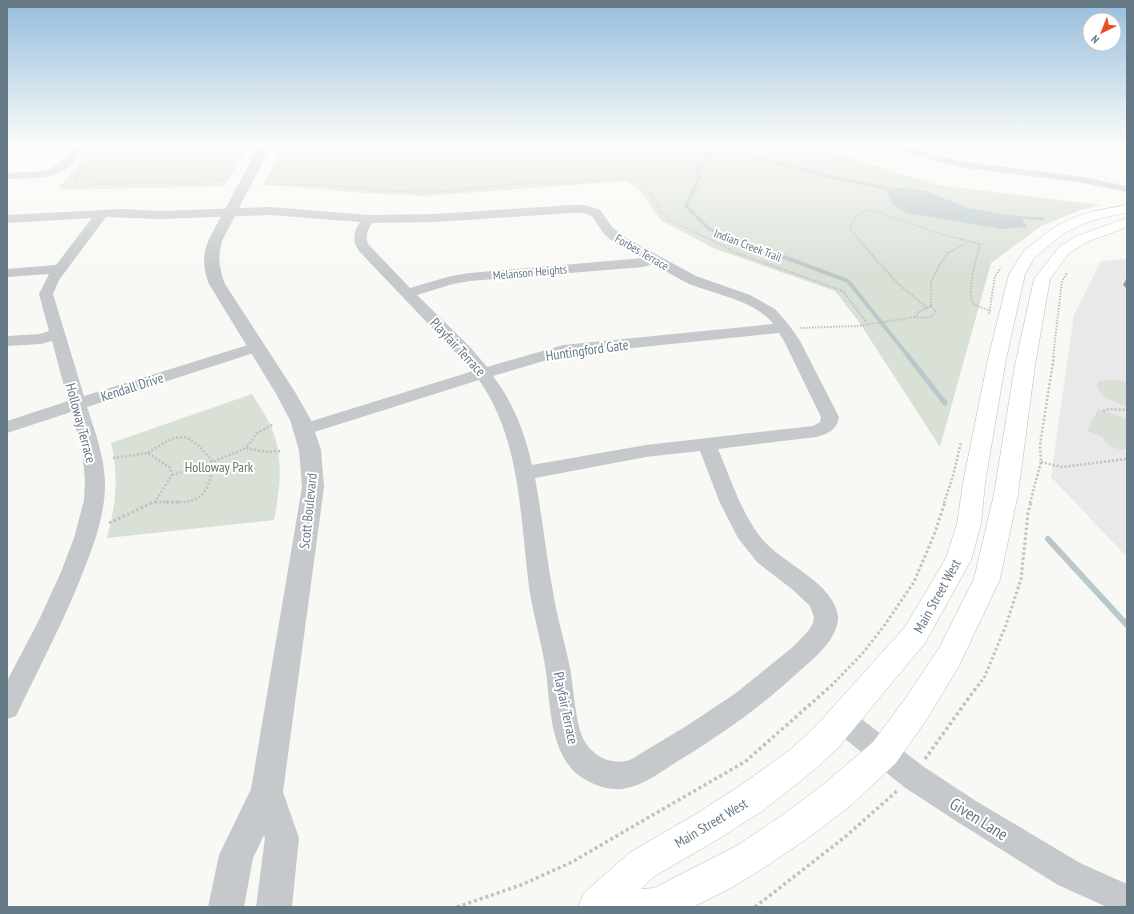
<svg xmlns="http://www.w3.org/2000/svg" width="1134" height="914" viewBox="0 0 1134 914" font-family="'PT Sans Narrow',sans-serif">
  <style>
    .built { fill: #e8e9e8 }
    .green { fill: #d9e0d6 }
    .water { fill: #bbc8cb }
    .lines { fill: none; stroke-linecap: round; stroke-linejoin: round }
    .stream-far3 { stroke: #bbc8cb; stroke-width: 3 }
    .stream-far2 { stroke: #bbc8cb; stroke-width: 4 }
    .stream-far1 { stroke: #bbc8cb; stroke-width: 5 }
    .stream { stroke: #bbc8cb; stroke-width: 6 }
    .secondary-casing { stroke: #b7bdc1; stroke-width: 1 }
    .path-far4 { stroke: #bfc1c3; stroke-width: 1.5; stroke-dasharray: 1 1; stroke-linecap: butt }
    .path-far3 { stroke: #bfc1c3; stroke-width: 2; stroke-dasharray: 1.5 1.5; stroke-linecap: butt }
    .path-far2 { stroke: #bfc1c3; stroke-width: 2.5; stroke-dasharray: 2 2; stroke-linecap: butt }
    .path-far1 { stroke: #bfc1c3; stroke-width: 3; stroke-dasharray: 2.5 2.5; stroke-linecap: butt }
    .path { stroke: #bfc1c3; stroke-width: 3.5; stroke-dasharray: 3 3; stroke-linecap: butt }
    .minor { fill: #c5c9cc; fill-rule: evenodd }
    .tertiary { fill: #c5c9cc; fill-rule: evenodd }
    .secondary { fill: #fff; fill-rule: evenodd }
    .wall { fill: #949ba0 }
    .labels { text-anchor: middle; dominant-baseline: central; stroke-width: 4; stroke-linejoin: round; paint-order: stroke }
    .far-street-label { font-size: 12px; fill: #667987; stroke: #fff }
    .street-label { font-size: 14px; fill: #667987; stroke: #fff }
    .park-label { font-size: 14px; fill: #667961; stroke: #fff }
    .near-street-label { font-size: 17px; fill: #667987; stroke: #fff }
  </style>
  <rect width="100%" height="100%" fill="#f8f8f5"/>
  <!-- built -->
  <path class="built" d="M 1127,259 L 1127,557 L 1051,477 L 1074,315 L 1101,261 Z"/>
  <!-- green -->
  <g class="green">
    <path d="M 93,146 L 248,146 L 225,186 L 64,190 L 59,187 Z"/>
    <path d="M 283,146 L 803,146 L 848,157 L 937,185 L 1101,205 L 1081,210 L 1041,226 L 991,263 L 940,447 L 859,322 L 835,291 L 713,248 L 661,220 L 637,187 L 624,181 L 424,196 L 366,193 L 264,184 Z"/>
    <path d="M 1114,379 L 1127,382 L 1127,406 C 1115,403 1103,399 1097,387 L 1099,381 Z"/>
    <path d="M 252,394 C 259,406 267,417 272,429 C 284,459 280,489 274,520 L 107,538 C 116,505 119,476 111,443 Z"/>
    <path d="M 1098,409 L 1127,419 L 1127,449 C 1118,451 1110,447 1103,440 L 1103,437 L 1087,431 Z"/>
  </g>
  <!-- water -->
  <path class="water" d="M 889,188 L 905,188 L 925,191 L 969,208 L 1020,217 L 1028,227 L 1000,229 L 907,213 C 897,209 888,202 887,190 Z"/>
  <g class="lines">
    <!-- stream-far3 -->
    <g class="stream-far3">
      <path d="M 709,146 L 836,178 L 895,190"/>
      <path d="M 714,148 L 697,169 L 699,179 L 686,206 L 709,229 L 739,240"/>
      <path d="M 1013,217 L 1043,219"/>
    </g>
    <!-- stream-far2 -->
    <path class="stream-far2" d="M 736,239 L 848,281 L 909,357"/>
    <!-- stream-far1 -->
    <path class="stream-far1" d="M 908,356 L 945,403"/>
    <!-- stream -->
    <path class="stream" d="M 1048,539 L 1127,625"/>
    <!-- secondary casing -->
    <g class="secondary-casing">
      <path id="secondary" d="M 1127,205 L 1127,213 L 1100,218 L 1080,225 L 1063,234 L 1035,257 L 1025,274 L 1006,359 L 985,483 L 981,524 L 971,560 L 925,643 L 837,749 L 813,771 L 765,809 L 720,838 L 653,877 L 641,889 L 654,888 L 705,862 L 738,845 L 784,814 L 825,783 L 873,742 L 905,699 L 939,648 L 974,579 L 994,494 L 1015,365 L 1034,279 L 1059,247 L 1077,236 L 1127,218 L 1127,227 L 1087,242 L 1069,253 L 1050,279 L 1035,365 L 1018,494 L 1000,579 L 959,666 L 927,719 L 895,764 L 849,807 L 808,838 L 762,869 L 731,888 L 693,907 L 624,907 L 625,905 L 622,907 L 578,907 L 583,894 L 629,853 L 696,814 L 741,785 L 791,749 L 815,727 L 905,627 L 946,558 L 957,524 L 963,483 L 988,359 L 1009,274 L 1024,251 L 1053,228 L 1070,219 L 1090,212 Z"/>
    </g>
    <!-- path-far4 -->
    <g class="path-far4">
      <path d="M 596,146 L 628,178"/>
      <path d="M 89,159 L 107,146"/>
      <path d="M 83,165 L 75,181 L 80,185 L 229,180"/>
      <path d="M 262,185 L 325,185 L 387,191 L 436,192 L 517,184 L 640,178 L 662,212 L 671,221 L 711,240"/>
      <path d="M 859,240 L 850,228 C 853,217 861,210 872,210 L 947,236 L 965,240"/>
    </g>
    <!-- path-far3 -->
    <g class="path-far3">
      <path d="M 709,239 L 737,253 L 843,291 L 867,323"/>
      <path d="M 858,239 L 895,281 L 927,308"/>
      <path d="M 960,239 L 980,244 C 977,254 965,298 974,304 C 978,307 986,309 991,311"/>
      <path d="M 931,306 L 931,282 L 939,266 L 948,253 L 967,243"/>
      <path d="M 931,306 L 935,310 L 934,315 L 928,318 L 915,317 L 919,312 Z"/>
      <path d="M 989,314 L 995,276 L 1001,268"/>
      <path d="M 800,328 L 858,326 L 915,317"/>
      <path d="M 1053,357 L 1062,281 L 1067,273"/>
    </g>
    <!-- path-far2 -->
    <g class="path-far2">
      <path d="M 1103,411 L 1109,409 L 1127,410"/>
      <path d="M 272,425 L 257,433 L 246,448 L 267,452 L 280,451"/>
      <path d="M 148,453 C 181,431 187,430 213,462 C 208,505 193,503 155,502"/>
      <path d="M 113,458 L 148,453 L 170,468 L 172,475 L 155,502 L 152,503"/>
      <path d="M 1041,462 L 1062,467 L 1127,459"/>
      <path d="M 172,475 L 213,462 L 246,448"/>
      <path d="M 944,503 L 953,476 L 961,442"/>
      <path d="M 1030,503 L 1041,462 L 1040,445 L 1054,356"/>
    </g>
    <!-- path-far1 -->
    <g class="path-far1">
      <path d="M 166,502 L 179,502"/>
      <path d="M 109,523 L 154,502"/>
      <path d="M 831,686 L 862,654 L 884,626 L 914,582 L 934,535 L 945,502"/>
      <path d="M 978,686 L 985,676 L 1006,625 L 1021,579 L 1028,513 L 1031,502"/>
    </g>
    <!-- path -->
    <g class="path">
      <path d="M 925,759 L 978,685"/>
      <path d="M 457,907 L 521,885 L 570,863 L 746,761 L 832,685"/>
      <path d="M 755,907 L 845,837 L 897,791"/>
    </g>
    <!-- minor -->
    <g class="minor">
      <path d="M 76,146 L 87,146 C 62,181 47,178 7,179 L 7,173 C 44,171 51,176 76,146 Z"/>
      <path d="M 890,146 L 907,146 L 959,161 L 1078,176 L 1127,186 L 1127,192 L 1078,182 L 958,167 L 891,148 Z"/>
      <path d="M 1120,146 L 1127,146 L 1127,150 Z"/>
      <path d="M 572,205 L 584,205 L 600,210 L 613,228 L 626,238 L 696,276 L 750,295 L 775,309 L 789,325 L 800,341 L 839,417 C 837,430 828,434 816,437 L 718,449 C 731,479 741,513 762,539 C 783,564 833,582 838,616 C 839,625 833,636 828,643 C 818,656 805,666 794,676 C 758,709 719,736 678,761 C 662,771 646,784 627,788 C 609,793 583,782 571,768 C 550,743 550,703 546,672 C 542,643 533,615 529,587 C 520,517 521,440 479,380 L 305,435 L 299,433 L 296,429 L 299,425 L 473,371 L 359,251 C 352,240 353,233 360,222 L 271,215 L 160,219 L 106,217 L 59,280 L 53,294 L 84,396 L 251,344 L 257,342 L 263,344 L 265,347 L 263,350 L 87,407 C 95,431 104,456 105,481 C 106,519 89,557 75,592 C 57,634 36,674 16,716 L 7,719 L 7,681 L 39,620 L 61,572 L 74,538 L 84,500 L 85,480 L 82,450 L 71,412 L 7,433 L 7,421 L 68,401 L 52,341 L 41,344 L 7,346 L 7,336 L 40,334 L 49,331 L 39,294 L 49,274 L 7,277 L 7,269 L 56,265 L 92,218 L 7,223 L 7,215 L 121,209 L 160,211 L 271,207 L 368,215 L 436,214 ZM 572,213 L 583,213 L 592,216 L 604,234 L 616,244 L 643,258 L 470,273 L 451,276 L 410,288 L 369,245 C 364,237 368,230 372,223 L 436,222 ZM 653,264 C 664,270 674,276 685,282 C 711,294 756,300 773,324 L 563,345 L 487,367 L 470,347 L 417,295 L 453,284 L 470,281 L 643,267 ZM 779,333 L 784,341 L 821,417 L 820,422 L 813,426 L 646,445 L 532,465 C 525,433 513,402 493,376 L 564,355 ZM 700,451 L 720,503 L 738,538 L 757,562 L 793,590 L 810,606 L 814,617 L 813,623 L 809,630 L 794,646 L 736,693 L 688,725 L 630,760 C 612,765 595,758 585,742 C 575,726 574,688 570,668 C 565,643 557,617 553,592 C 546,554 542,515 535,478 L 646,457 Z"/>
      <path d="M 842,708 L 851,711 L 924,767 L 976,801 L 1080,863 L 1127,884 L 1127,907 L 1107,907 L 1058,885 L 956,821 L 904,787 L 833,729 L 829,720 L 833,711 Z"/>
    </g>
    <!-- tertiary -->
    <path class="tertiary" d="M 259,146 L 271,146 L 223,239 C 217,255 219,269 225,284 L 295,392 L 311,420 L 321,450 L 324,487 L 283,792 L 299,838 L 292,907 L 256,907 L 265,838 L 264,835 L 253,858 L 244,907 L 208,907 L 219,855 L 251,789 L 302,487 L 299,450 L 290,420 L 275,392 L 209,284 C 203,268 202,255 209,239 Z"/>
    <!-- secondary -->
    <use href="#secondary" class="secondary"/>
  </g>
  <!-- wall -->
  <path class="wall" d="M 1127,278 L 1127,289 L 1123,285 Z"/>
  <!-- sky -->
  <linearGradient id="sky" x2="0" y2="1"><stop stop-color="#96bcdc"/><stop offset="0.53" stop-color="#fcfcfa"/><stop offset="1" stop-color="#fcfcfa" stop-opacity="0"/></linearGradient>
  <rect width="1134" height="274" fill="url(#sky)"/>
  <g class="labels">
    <!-- far-street labels -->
    <g class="far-street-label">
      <text transform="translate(748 245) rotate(21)">Indian Creek Trail</text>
      <text transform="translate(642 252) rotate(30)">Forbes Terrace</text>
      <text transform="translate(530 272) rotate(-5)">Melanson Heights</text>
    </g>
    <!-- street labels -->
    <g class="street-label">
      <text transform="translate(458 347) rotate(47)">Playfair Terrace</text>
      <text transform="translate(587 350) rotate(-8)">Huntingford Gate</text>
      <text transform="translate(132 387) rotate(-18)">Kendall Drive</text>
      <text transform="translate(81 423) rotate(75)">Holloway Terrace</text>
      <text transform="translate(308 511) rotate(-84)">Scott Boulevard</text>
      <text transform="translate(937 596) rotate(-61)">Main Street West</text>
      <text transform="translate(566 708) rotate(78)">Playfair Terrace</text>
      <text transform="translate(711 823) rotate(-31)">Main Street West</text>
    </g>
    <!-- park labels -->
    <g class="park-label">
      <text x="219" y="467">Holloway Park</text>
    </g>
    <!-- near-street labels -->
    <g class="near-street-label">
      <text transform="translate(979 819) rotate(32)">Given Lane</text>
    </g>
  </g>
  <!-- border -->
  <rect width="1134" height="914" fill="none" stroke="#667987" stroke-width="16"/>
  <!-- north arrow -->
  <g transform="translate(1102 32) rotate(223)"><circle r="19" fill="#ffffff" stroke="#c2c9cf"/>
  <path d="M0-3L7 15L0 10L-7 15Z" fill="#e94e23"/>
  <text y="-6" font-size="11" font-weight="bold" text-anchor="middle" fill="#667987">N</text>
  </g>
</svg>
